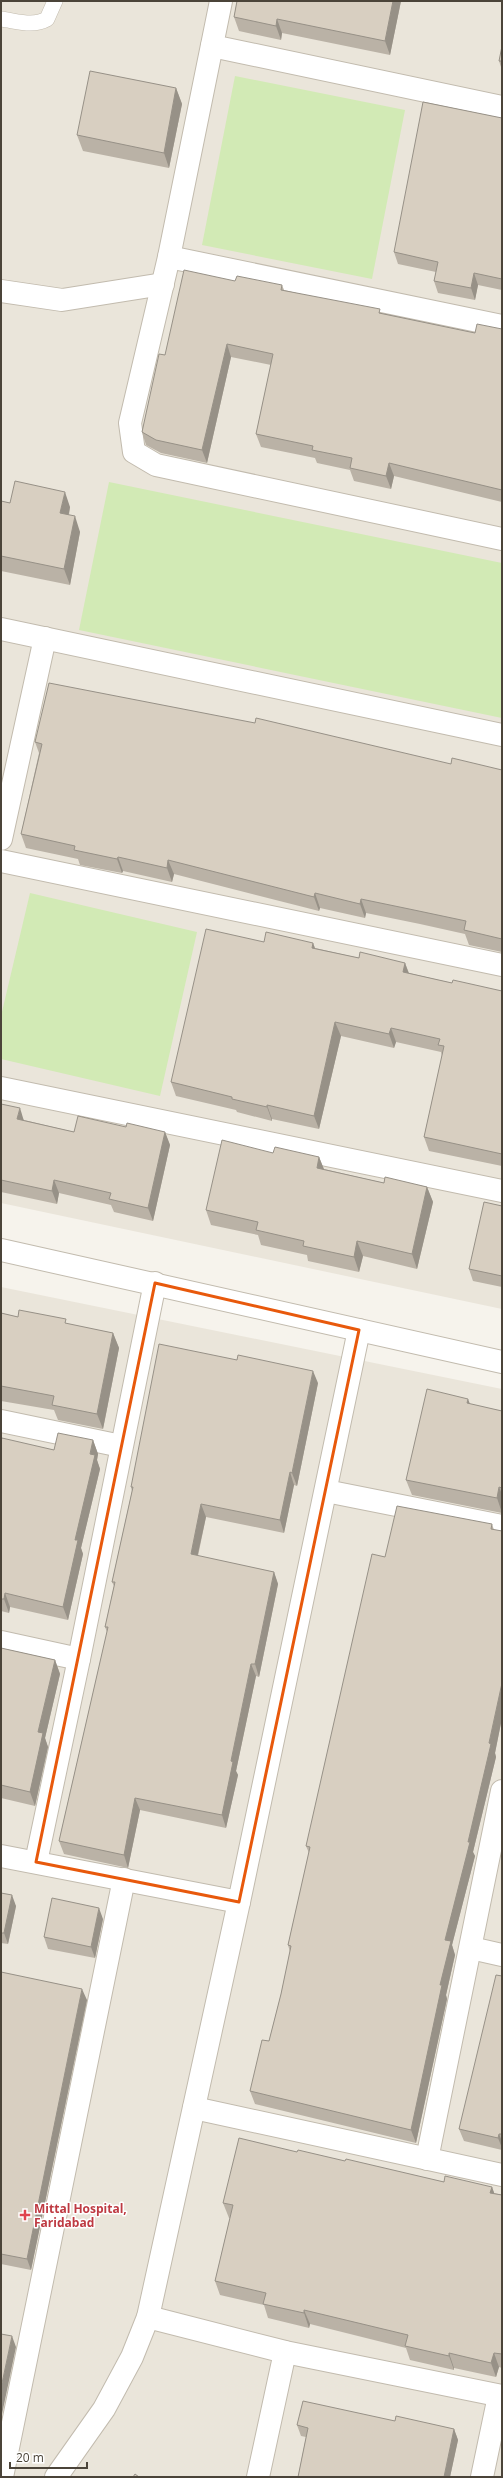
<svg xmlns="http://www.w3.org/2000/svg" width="503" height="2478" viewBox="0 0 503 2478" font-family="'Open Sans',sans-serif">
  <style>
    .residential { fill: #eae5da }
    .green { fill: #d2eab5 }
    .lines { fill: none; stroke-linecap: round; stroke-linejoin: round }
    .service-casing { stroke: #c2bbae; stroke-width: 16 }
    .minor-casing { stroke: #c2bbae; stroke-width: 24 }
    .tertiary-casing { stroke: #c2bbae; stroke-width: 24 }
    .service { stroke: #fff; stroke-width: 15 }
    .minor { stroke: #fff; stroke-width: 22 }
    .tertiary { stroke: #fff; stroke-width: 22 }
    .wall { fill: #bab2a6 }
    .shaded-wall { fill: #979187 }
    .building { fill: #d8cfc1; stroke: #979187 }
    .marked { fill: none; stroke: #e8590c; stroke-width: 3; stroke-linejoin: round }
    .health-dot { fill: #e0444e; stroke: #fff; stroke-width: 1.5 }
    .labels { text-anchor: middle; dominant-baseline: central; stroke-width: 3; stroke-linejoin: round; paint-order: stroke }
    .health-label { font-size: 12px; font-weight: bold; fill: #be3a42; stroke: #fff; text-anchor: start }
  </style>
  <rect width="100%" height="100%" fill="#f6f3ec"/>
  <!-- residential -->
  <g class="residential">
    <path d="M 1,1 L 502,1 L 502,1309 L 1,1203 Z"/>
    <path d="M 1,1287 L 502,1389 L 502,2477 L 1,2477 Z"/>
  </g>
  <!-- green -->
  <g class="green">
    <path d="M 235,76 L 405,110 L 372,279 L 202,245 Z"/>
    <path d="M 109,482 L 502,563 L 502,718 L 79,630 Z"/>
    <path d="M 30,893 L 197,932 L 160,1096 L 1,1059 L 1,1016 Z"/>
  </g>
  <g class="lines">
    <!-- service casing -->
    <g class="service-casing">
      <path id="service" d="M 1,19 C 17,21 33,27 47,19 L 55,1"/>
    </g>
    <!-- minor casing -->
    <g class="minor-casing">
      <g id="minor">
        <path d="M 221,1 L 169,257 L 130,423 L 134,452 L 156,465 L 502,539"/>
        <path d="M 212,46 L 502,107"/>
        <path d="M 169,257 L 502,326"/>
        <path d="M 1,291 L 62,300 L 163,284"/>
        <path d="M 1,629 L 502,735"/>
        <path d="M 1,839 L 45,638"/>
        <path d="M 1,861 L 502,965"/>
        <path d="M 1,1088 L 502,1191"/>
        <path d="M 1,1421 L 121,1446"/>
        <path d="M 326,1491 L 502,1526"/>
        <path d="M 1,1642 L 79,1659"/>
        <path d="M 1,1856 L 239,1902"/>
        <path d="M 36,1862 L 79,1659 L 155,1283"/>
        <path d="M 471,1948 L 502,1955"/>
        <path d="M 194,2108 L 502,2175"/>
        <path d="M 427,2159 L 502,1791"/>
        <path d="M 148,2317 L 285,2352 L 502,2396"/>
        <path d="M 2,2477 L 124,1879"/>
        <path d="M 56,2477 L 104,2409 L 132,2357 L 148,2317 L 239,1902 L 359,1330"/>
        <path d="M 258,2477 L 285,2352"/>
        <path d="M 482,2477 L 499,2396"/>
      </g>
    </g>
    <!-- tertiary casing -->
    <g class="tertiary-casing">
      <path id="tertiary" d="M 1,1250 L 502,1362"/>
    </g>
    <!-- service -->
    <use href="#service" class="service"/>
    <!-- minor -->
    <use href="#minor" class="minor"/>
    <!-- tertiary -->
    <use href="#tertiary" class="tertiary"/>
  </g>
  <!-- wall -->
  <g class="wall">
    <path d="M 237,1 L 401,1 L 390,55 L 282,33 L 281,40 L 239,31 L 234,17 Z"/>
    <path d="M 502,46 L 502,70 L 499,61 Z"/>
    <path d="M 176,88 L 182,104 L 169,168 L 83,151 L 77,135 Z"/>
    <path d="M 502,118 L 502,290 L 478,285 L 475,300 L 438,293 L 434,281 L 436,272 L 398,264 L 394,252 Z"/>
    <path d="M 235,281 L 282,285 L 284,290 L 381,313 L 475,333 L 502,329 L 502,502 L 394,476 L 391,489 L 354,481 L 350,470 L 317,463 L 315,458 L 261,447 L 256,434 L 271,365 L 231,357 L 207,463 L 161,453 L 146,445 L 142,432 L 165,355 Z"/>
    <path d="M 1,501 L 10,503 L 70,507 L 69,515 L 80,532 L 70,585 L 1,571 Z"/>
    <path d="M 35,742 L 451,764 L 502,770 L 502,952 L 469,945 L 465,934 L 420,924 L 366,913 L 365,918 L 320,908 L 319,911 L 174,874 L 172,882 L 123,871 L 122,873 L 80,865 L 78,859 L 26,848 L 21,834 L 39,753 Z"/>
    <path d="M 264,942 L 313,943 L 315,948 L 359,958 L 405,963 L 409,973 L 452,983 L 502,991 L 502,1166 L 429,1151 L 424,1137 L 442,1056 L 441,1052 L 396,1042 L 394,1048 L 341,1036 L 319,1129 L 272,1119 L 272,1121 L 237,1112 L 236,1110 L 176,1096 L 171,1082 Z"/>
    <path d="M 1,1104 L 24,1120 L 74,1132 L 126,1127 L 165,1132 L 170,1145 L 153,1221 L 114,1212 L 111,1205 L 59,1193 L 57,1204 L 1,1192 Z"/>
    <path d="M 273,1153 L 319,1157 L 324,1169 L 384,1183 L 427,1187 L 433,1202 L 417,1269 L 363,1256 L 359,1272 L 308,1261 L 307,1255 L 261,1245 L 258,1235 L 211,1225 L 206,1210 Z"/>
    <path d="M 502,1206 L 502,1287 L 473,1281 L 469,1269 Z"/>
    <path d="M 1,1313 L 18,1317 L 67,1324 L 113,1333 L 119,1348 L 103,1429 L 58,1420 L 54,1410 L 1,1401 Z"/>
    <path d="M 318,1383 L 297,1486 L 294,1485 L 284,1533 L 206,1517 L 198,1556 L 274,1572 L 278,1584 L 259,1677 L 256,1676 L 236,1771 L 238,1775 L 226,1828 L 140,1810 L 128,1868 L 64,1854 L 59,1841 L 107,1632 L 105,1627 L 114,1586 L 112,1582 L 132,1491 L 131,1487 Z"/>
    <path d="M 470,1404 L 502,1411 L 502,1513 L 412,1495 L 406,1480 Z"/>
    <path d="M 93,1440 L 98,1454 L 97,1460 L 100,1469 L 81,1548 L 83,1554 L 68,1620 L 10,1607 L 9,1613 L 1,1611 L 1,1441 L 54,1450 Z"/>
    <path d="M 492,1524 L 494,1530 L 502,1531 L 502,1718 L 495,1753 L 496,1757 L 473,1852 L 475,1856 L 452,1945 L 455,1955 L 446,1995 L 447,1999 L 416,2143 L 255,2104 L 250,2091 L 269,2041 L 281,1994 L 290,1952 L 288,1945 L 309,1853 L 306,1846 L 385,1557 Z"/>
    <path d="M 1,1648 L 55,1660 L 60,1674 L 45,1738 L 48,1747 L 35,1806 L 1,1798 Z"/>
    <path d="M 1,1893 L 16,1906 L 8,1944 L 1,1943 Z"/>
    <path d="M 103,1919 L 95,1958 L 48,1949 L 44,1937 Z"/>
    <path d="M 1,1972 L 87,2000 L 31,2270 L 1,2264 Z"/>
    <path d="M 502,1976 L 502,2150 L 464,2141 L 459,2129 Z"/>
    <path d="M 297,2152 L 444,2182 L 492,2187 L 494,2193 L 502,2195 L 502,2368 L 499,2367 L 496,2377 L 454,2368 L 454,2370 L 410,2360 L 406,2348 L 310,2324 L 309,2328 L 268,2318 L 264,2305 L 220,2295 L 215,2281 L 230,2218 L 229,2218 L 223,2203 Z"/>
    <path d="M 395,2421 L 454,2429 L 458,2440 L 450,2477 L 298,2477 L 306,2437 L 301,2436 L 297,2425 Z"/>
  </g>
  <!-- shaded-wall -->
  <g class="shaded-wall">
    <path d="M 393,1 L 401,1 L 390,55 L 385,41 Z"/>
    <path d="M 277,19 L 282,33 L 281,40 L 276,26 Z"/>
    <path d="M 176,88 L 182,104 L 169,168 L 164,153 Z"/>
    <path d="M 474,273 L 478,285 L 475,300 L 471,288 Z"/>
    <path d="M 227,344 L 231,357 L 207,463 L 202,450 Z"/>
    <path d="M 389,463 L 394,476 L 391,489 L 386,476 Z"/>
    <path d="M 65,492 L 70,507 L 66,529 L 60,513 Z"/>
    <path d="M 75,516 L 80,532 L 70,585 L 64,569 Z"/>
    <path d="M 118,857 L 123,871 L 122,873 L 117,859 Z"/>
    <path d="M 168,860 L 174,874 L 172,882 L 167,868 Z"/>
    <path d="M 315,893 L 320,908 L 319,911 L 314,897 Z"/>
    <path d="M 361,899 L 366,913 L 365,918 L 360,904 Z"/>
    <path d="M 313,943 L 318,957 L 312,948 Z"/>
    <path d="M 405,963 L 410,977 L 403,972 Z"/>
    <path d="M 335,1022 L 341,1036 L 319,1129 L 314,1116 Z"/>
    <path d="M 391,1028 L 396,1042 L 394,1048 L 389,1034 Z"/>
    <path d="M 267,1105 L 272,1119 L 272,1121 L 267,1107 Z"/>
    <path d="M 20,1108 L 24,1121 L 17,1119 Z"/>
    <path d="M 165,1132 L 170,1145 L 153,1221 L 148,1208 Z"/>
    <path d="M 319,1157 L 325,1172 L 317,1168 Z"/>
    <path d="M 54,1180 L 59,1193 L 57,1204 L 52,1191 Z"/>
    <path d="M 427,1187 L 433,1202 L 417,1269 L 412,1254 Z"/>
    <path d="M 357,1241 L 363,1256 L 359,1272 L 354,1257 Z"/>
    <path d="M 113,1333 L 119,1348 L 103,1429 L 97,1414 Z"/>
    <path d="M 313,1371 L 318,1383 L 297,1486 L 292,1473 Z"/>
    <path d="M 468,1399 L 474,1414 L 467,1403 Z"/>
    <path d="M 93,1440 L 98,1454 L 97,1460 L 100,1469 L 81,1548 L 83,1554 L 68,1620 L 63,1607 Z"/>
    <path d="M 290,1472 L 294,1485 L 284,1533 L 280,1520 Z"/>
    <path d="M 499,1487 L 502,1494 L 502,1513 L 497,1498 Z"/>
    <path d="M 201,1504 L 206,1517 L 195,1567 L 191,1554 Z"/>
    <path d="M 274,1572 L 278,1584 L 259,1677 L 255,1664 Z"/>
    <path d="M 5,1593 L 10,1607 L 9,1613 L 4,1599 Z"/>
    <path d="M 55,1660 L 60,1674 L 45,1738 L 48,1747 L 35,1806 L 30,1792 L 38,1732 Z"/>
    <path d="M 251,1664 L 256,1676 L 236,1771 L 238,1775 L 226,1828 L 222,1815 L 231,1761 Z"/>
    <path d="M 502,1683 L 502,1718 L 495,1753 L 496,1757 L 473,1852 L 475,1856 L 452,1945 L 455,1955 L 446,1995 L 447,1999 L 416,2143 L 411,2130 L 440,1985 L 445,1940 L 468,1842 Z"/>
    <path d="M 135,1798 L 140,1810 L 128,1868 L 124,1855 Z"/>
    <path d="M 12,1895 L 16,1906 L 8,1944 L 4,1933 Z"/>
    <path d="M 99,1908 L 103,1919 L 95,1958 L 91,1947 Z"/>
    <path d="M 82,1989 L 87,2000 L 31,2270 L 27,2259 Z"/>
    <path d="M 499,2134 L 502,2141 L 502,2148 L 498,2138 Z"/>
    <path d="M 492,2187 L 497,2201 L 490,2193 Z"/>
    <path d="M 304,2310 L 310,2324 L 309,2328 L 304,2313 Z"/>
    <path d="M 12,2336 L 16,2347 L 1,2419 L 1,2388 Z"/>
    <path d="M 449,2353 L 454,2368 L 454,2370 L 449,2356 Z"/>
    <path d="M 494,2353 L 499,2367 L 496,2377 L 491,2363 Z"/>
    <path d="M 454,2429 L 458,2440 L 450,2477 L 444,2477 Z"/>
  </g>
  <!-- building -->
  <g class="building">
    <path d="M 237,1 L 393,1 L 385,41 L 277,19 L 276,26 L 234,17 Z"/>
    <path d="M 502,46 L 502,61 L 499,61 Z"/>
    <path d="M 90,71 L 176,88 L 164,153 L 77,135 Z"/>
    <path d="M 423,102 L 502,118 L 502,279 L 474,273 L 471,288 L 434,281 L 438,262 L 394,252 Z"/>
    <path d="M 184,270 L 235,281 L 237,276 L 282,285 L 281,290 L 380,309 L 379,313 L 475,333 L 477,324 L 502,329 L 502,490 L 389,463 L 386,476 L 350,468 L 352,458 L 312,450 L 313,446 L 256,434 L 273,354 L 227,344 L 202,450 L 156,440 L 142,432 L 159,354 L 165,355 Z"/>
    <path d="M 15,481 L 65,492 L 60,513 L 75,516 L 64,569 L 1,556 L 1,501 L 10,503 Z"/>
    <path d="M 49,683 L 255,723 L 256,718 L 451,764 L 452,758 L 502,770 L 502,939 L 464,930 L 466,921 L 414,910 L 361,899 L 360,904 L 315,893 L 314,897 L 168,860 L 167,868 L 118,857 L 117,859 L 74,850 L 75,846 L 21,834 L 42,744 L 35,742 Z"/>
    <path d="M 206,929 L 264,942 L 266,932 L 313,943 L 312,948 L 359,958 L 360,952 L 405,963 L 403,972 L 452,983 L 453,980 L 502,991 L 502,1154 L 424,1137 L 444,1046 L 438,1045 L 440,1039 L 391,1028 L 389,1034 L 335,1022 L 314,1116 L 267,1105 L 267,1107 L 232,1099 L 232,1097 L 171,1082 Z"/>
    <path d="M 1,1104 L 20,1108 L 17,1119 L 74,1132 L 78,1116 L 126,1127 L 127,1123 L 165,1132 L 148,1208 L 109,1199 L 111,1193 L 54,1180 L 52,1191 L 1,1180 Z"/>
    <path d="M 222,1140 L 273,1153 L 275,1147 L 319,1157 L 317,1168 L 384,1183 L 385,1177 L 427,1187 L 412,1254 L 357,1241 L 354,1257 L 303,1246 L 304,1241 L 256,1230 L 258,1222 L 206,1210 Z"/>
    <path d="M 484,1202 L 502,1206 L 502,1276 L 469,1269 Z"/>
    <path d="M 19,1310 L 66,1319 L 65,1323 L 113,1333 L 97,1414 L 52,1405 L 54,1396 L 1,1386 L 1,1313 L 18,1317 Z"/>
    <path d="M 159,1344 L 237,1360 L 238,1355 L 313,1371 L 292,1473 L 290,1472 L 280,1520 L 201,1504 L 191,1554 L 274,1572 L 255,1664 L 251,1664 L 231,1761 L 233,1762 L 222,1815 L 135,1798 L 124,1855 L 59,1841 L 108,1627 L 105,1627 L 115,1582 L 112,1582 L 133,1487 L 131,1487 Z"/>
    <path d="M 427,1389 L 468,1399 L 467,1403 L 502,1411 L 502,1488 L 499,1487 L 497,1498 L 406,1480 Z"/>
    <path d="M 58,1433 L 93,1440 L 90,1454 L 95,1455 L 75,1540 L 78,1540 L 63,1607 L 5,1593 L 4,1599 L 1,1599 L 1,1441 L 2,1438 L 54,1450 Z"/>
    <path d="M 397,1506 L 492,1524 L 491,1529 L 502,1531 L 502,1683 L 489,1743 L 491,1744 L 468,1842 L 470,1842 L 445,1940 L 451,1941 L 440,1985 L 442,1985 L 411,2130 L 250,2091 L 262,2040 L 269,2041 L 281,1994 L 291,1946 L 288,1945 L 310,1847 L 306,1846 L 372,1554 L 385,1557 Z"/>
    <path d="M 1,1648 L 55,1660 L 38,1732 L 43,1733 L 30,1792 L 1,1785 Z"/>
    <path d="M 1,1893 L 12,1895 L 4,1933 L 1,1933 Z"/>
    <path d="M 52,1898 L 99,1908 L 91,1947 L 44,1937 Z"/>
    <path d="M 1,1972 L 82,1989 L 27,2259 L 1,2254 Z"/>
    <path d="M 496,1975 L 502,1976 L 502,2134 L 499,2134 L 498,2138 L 459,2129 Z"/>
    <path d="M 239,2138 L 297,2152 L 298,2150 L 345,2161 L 346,2159 L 444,2182 L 445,2176 L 492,2187 L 490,2193 L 502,2195 L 502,2354 L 494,2353 L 491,2363 L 449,2353 L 449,2356 L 405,2346 L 408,2335 L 304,2310 L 304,2313 L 263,2304 L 266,2293 L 215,2281 L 233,2205 L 223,2203 Z"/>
    <path d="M 1,2334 L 12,2336 L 1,2388 Z"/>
    <path d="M 303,2401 L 395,2421 L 396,2416 L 454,2429 L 444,2477 L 298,2477 L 308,2428 L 297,2425 Z"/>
    <path d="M 135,2474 L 139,2477 L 133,2477 Z"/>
  </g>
  <!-- marked area -->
  <path class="marked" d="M 155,1283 L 359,1330 L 239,1902 L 36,1862 Z"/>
  <!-- markers -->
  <path class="health-dot" d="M23 2209h4v4h4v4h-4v4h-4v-4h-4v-4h4z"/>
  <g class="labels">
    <!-- health labels -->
    <g class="health-label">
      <text x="34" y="2208">Mittal Hospital,<tspan x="34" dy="14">Faridabad</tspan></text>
    </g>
  </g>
  <!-- border -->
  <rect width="503" height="2478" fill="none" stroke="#4b4439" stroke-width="4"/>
  <!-- scale -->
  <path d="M10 2462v6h77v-6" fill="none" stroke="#4b4439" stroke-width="2"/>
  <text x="16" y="2462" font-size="12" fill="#4b4439" stroke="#ffffff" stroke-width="3" paint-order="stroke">20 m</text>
</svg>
